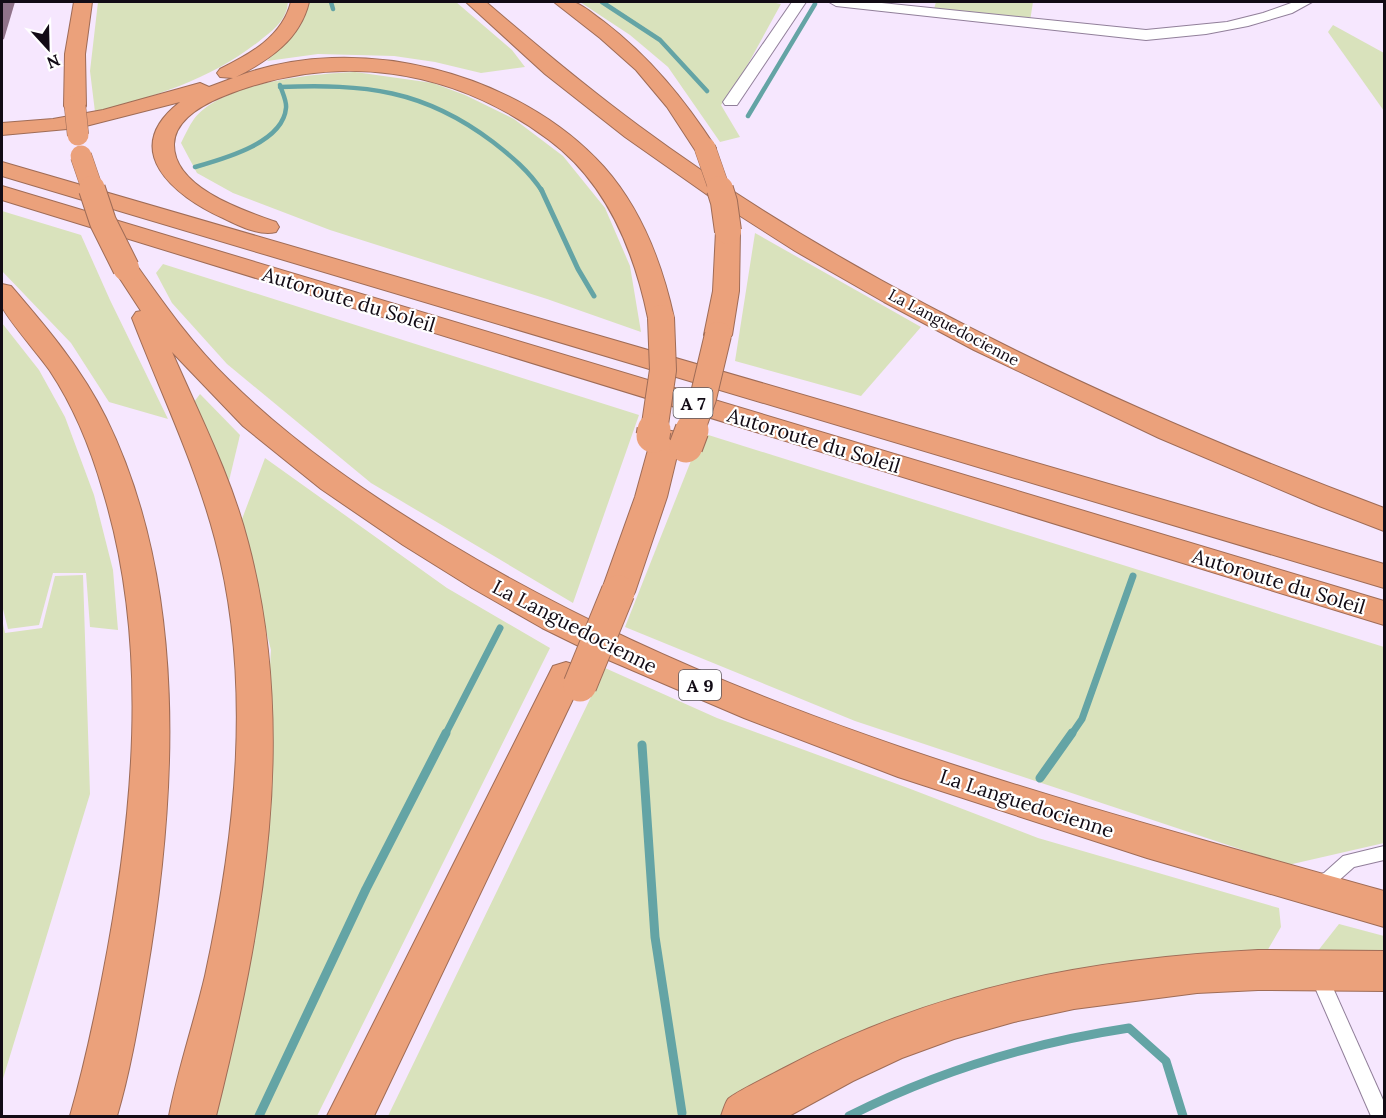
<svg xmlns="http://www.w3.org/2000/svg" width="1386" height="1118" viewBox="0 0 1386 1118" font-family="Lora,serif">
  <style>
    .green { fill: #d9e2bc }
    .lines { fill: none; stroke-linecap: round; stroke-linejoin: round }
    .stream-far3 { stroke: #64a4a5; stroke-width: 4.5 }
    .stream-far2 { stroke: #64a4a5; stroke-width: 5 }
    .stream-far1 { stroke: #64a4a5; stroke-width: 7 }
    .stream { stroke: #64a4a5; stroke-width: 9 }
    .service-casing { stroke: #917f9a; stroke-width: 2 }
    .minor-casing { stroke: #917f9a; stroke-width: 2 }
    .motorway-casing { stroke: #9f6c57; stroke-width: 2 }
    .service { fill: #fff; fill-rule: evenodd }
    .minor { fill: #fff; fill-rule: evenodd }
    .motorway { fill: #eba17b; fill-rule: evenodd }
    .motorway-bridge-far2-casing { stroke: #9f6c57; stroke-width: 22; stroke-linecap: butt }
    .motorway-bridge-far1-casing { stroke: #9f6c57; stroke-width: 28; stroke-linecap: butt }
    .motorway-bridge-casing { stroke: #9f6c57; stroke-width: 35; stroke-linecap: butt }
    .motorway-bridge-far2 { stroke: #eba17b; stroke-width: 21 }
    .motorway-bridge-far1 { stroke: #eba17b; stroke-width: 26 }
    .motorway-bridge { stroke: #eba17b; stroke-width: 33 }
    .shaded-wall { fill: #90738a }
    .labels { text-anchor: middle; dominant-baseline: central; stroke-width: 4.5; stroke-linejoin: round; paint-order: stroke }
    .far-street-label { font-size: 16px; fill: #120b15; stroke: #fff }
    .shield { fill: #fff; stroke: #59545b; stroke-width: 1.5 }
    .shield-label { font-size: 18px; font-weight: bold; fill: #120b15 }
    .street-label { font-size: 20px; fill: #120b15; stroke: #fff }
  </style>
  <rect width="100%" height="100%" fill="#f6e7fe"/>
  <!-- green -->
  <g class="green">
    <path d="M 98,2 L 288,2 C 287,18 276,28 263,38 C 215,78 155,97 95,112 L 90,71 Z"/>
    <path d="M 308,2 L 456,2 L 512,50 L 525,67 L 481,73 L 435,62 L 394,56 L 318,54 L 267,61 L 300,27 Z"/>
    <path d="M 580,2 L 771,2 L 781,4 L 736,86 L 721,105 L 740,137 L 720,142 L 668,67 L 630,35 Z"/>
    <path d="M 936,2 L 1033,2 L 1030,21 L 934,9 Z"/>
    <path d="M 1333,25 L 1384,53 L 1384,111 L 1328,32 Z"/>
    <path d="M 355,72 L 433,83 L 465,95 L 514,119 L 563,156 L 605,208 L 630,266 L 641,332 L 547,299 L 330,230 L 233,193 L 197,173 L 181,143 C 185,135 189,126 194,119 C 223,82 311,74 355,72 Z"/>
    <path d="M 2,211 L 81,235 L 110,300 L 168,419 L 109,402 L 71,343 L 2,271 Z"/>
    <path d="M 755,233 L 921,327 L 861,396 L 735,361 Z"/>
    <path d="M 163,264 L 639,415 L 573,603 L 371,483 L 227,364 L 172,303 L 156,273 Z"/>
    <path d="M 2,323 L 39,370 L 65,417 L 94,495 L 113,570 L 118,630 L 90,627 L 86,573 L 53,573 L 39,625 L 8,629 L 2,605 Z"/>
    <path d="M 200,394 L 240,435 L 228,485 L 194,402 Z"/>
    <path d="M 702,433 L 1384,647 L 1384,843 L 1288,865 L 855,721 L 625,627 Z"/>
    <path d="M 265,458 L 447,588 L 550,648 L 317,1116 L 210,1116 L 253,918 L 271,650 L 239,527 Z"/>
    <path d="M 83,575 L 90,794 L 2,1082 L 2,619 L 5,633 L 42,628 L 55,576 Z"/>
    <path d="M 605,668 L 717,718 L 908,788 L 1038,838 L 1279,908 L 1281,927 L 1266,953 L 764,1090 L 721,1116 L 388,1116 Z"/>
    <path d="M 1339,924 L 1384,936 L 1384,955 L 1317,952 Z"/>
  </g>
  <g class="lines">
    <!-- stream-far3 -->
    <g class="stream-far3">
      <path d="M 331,2 L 333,9"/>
      <path d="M 602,2 L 660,40 L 707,91"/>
      <path d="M 280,87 C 365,84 423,89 493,142 C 511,156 529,171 542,191"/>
      <path d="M 748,116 L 815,4"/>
      <path d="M 195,167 C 223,159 283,143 286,108 C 287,101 282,92 280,85"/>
    </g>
    <!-- stream-far2 -->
    <path class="stream-far2" d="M 541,189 L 578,269 L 594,296"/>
    <!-- stream-far1 -->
    <g class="stream-far1">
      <path d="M 445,735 L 500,628"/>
      <path d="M 1071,735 L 1082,719 L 1133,576"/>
    </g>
    <!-- stream -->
    <g class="stream">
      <path d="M 642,745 L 655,937 L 682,1113"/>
      <path d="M 1040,778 L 1072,733"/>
      <path d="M 259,1116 L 366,889 L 446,733"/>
      <path d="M 849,1116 C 938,1071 1030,1043 1129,1028 L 1166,1061 L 1183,1116"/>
    </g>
    <!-- service casing -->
    <g class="service-casing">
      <g id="service">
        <path d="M 1384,846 L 1384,860 L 1354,867 L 1336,883 L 1317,890 L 1311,888 L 1309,883 L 1311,878 L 1324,873 L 1343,856 Z"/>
        <path d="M 1319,968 L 1325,970 L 1384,1102 L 1384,1116 L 1371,1116 L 1310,976 L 1313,970 Z"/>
      </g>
    </g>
    <!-- minor casing -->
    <g class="minor-casing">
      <g id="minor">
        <path d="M 792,2 L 806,2 L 737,105 L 725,105 L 723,102 Z"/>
        <path d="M 829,2 L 872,2 L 1146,30 L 1227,22 L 1263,13 L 1294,2 L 1312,2 L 1292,13 L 1248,26 L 1206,34 L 1146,40 L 836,6 Z"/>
      </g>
    </g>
    <!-- motorway casing -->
    <g class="motorway-casing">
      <g id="motorway">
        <path d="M 74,2 L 92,2 L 85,54 L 86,106 L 83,111 L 75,112 L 67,111 L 64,106 L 65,54 Z"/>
        <path d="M 291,2 L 309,2 C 300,40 269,60 236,77 C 355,30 519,72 604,167 C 642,210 662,263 674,318 L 670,324 L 661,326 L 652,324 L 648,318 C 634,250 607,183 549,140 C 452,67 336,51 224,96 C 204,104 175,119 174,144 C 173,187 242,210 276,222 L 279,227 L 276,232 C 259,236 239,226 223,218 C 174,196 118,150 180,102 L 78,128 L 2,135 L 2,123 L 53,119 L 103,110 L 200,83 L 209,87 L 233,78 L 220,77 L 217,73 L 220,69 C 250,54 282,37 291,2 Z"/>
        <path d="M 466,2 L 486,2 C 536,45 586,87 639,126 C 858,288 1131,413 1384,508 L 1384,531 L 1319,506 L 1159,438 L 974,350 L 884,302 L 795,251 L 709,196 L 625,137 L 545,74 Z"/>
        <path d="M 554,2 C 560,1 570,0 576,3 C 586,7 594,15 603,21 C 650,57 684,99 716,148 L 713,153 L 705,155 L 697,153 L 667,107 L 636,70 L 600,38 Z"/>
        <path d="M 2,162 L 1384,564 L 1384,588 L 2,176 Z"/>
        <path d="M 2,186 L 1384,601 L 1384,625 L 2,200 Z"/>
        <path d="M 728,224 L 737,226 L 740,231 L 739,291 L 732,335 L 728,341 L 718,343 L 708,341 L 704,335 L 713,291 L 716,231 L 719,226 Z"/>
        <path d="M 126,260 L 135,263 C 164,304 192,344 229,380 C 294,444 369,495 447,542 C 734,716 1064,801 1384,891 L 1384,927 L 1147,858 L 898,777 L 744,718 L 599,656 L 542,628 L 472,588 L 403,545 L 321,489 L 243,426 L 172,352 C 199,414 231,476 248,542 C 299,734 263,928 216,1116 L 169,1116 C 178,1069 194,1023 205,976 C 236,834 253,681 215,539 C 195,463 160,391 132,318 L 136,312 L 141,311 L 113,268 L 117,263 Z"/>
        <path d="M 2,284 L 11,286 C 47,328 82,369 106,418 C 189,587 177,799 146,979 C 138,1025 130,1072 117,1116 L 70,1116 C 83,1071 93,1025 102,979 C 133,821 151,648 103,491 C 91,449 74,407 50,371 C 43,360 3,314 2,306 C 0,300 1,290 2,284 Z"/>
        <path d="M 666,430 L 677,432 L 681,439 L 667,497 L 635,592 L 630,601 L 618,604 L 606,601 L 601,592 L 635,497 L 651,439 L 655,432 Z"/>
        <path d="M 566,662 L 579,666 L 584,676 L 374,1116 L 327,1116 L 548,676 L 553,666 Z"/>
        <path d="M 1258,950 L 1384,951 L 1384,991 L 1258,990 L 1197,993 L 1074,1009 L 1014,1022 L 954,1039 L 902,1058 L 853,1081 L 789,1116 L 721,1116 C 723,1111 725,1103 728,1099 C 735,1092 777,1072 788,1066 C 937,987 1092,958 1258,950 Z"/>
      </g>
    </g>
    <!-- service -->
    <use href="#service" class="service"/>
    <!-- minor -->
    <use href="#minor" class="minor"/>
    <!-- motorway -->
    <use href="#motorway" class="motorway"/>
    <!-- motorway-bridge-far2 casing -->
    <g class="motorway-bridge-far2-casing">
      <g id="motorway-bridge-far2">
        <path d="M 75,106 L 78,135"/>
        <path d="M 705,148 L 720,191"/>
        <path d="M 81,156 L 93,191"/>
      </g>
    </g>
    <!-- motorway-bridge-far1 casing -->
    <g class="motorway-bridge-far1-casing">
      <g id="motorway-bridge-far1">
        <path d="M 92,189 L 103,222 L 126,268"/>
        <path d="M 720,189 L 724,202 L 728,231"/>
        <path d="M 654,431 L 663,370 L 661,318"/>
        <path d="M 691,431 L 703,398 L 718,335"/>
      </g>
    </g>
    <!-- motorway-bridge casing -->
    <g class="motorway-bridge-casing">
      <g id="motorway-bridge">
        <path d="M 653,436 L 654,430"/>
        <path d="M 686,446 L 692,430"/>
        <path d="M 580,685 L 618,592"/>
      </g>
    </g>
    <!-- motorway-bridge-far2 -->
    <use href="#motorway-bridge-far2" class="motorway-bridge-far2"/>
    <!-- motorway-bridge-far1 -->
    <use href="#motorway-bridge-far1" class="motorway-bridge-far1"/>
    <!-- motorway-bridge -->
    <use href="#motorway-bridge" class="motorway-bridge"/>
  </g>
  <!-- shaded-wall -->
  <path class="shaded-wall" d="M 2,2 L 15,2 L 4,39 L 2,40 Z"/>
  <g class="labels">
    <!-- far-street labels -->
    <g class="far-street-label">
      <text transform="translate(954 327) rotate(28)">La Languedocienne</text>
    </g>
    <!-- shield labels -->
    <g class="shield">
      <rect x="673.5" y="388" width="39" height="30" rx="4.5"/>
      <rect x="679" y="670" width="42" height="30" rx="4.5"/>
    </g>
    <g class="shield-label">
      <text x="693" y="403">A 7</text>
      <text x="700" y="685">A 9</text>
    </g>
    <!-- street labels -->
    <g class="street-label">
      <text transform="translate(349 299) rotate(17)">Autoroute du Soleil</text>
      <text transform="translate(814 440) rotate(17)">Autoroute du Soleil</text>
      <text transform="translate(1279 581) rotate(17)">Autoroute du Soleil</text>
      <text transform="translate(575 626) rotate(27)">La Languedocienne</text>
      <text transform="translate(1027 803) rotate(18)">La Languedocienne</text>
    </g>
  </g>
  <!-- border -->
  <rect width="1386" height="1118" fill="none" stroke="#120b15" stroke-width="6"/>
  <!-- north arrow -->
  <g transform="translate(48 48) rotate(158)" stroke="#ffffff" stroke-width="4.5" paint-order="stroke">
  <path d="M0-4.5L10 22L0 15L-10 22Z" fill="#120b15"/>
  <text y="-9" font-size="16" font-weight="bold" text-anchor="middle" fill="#120b15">N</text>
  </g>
</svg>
